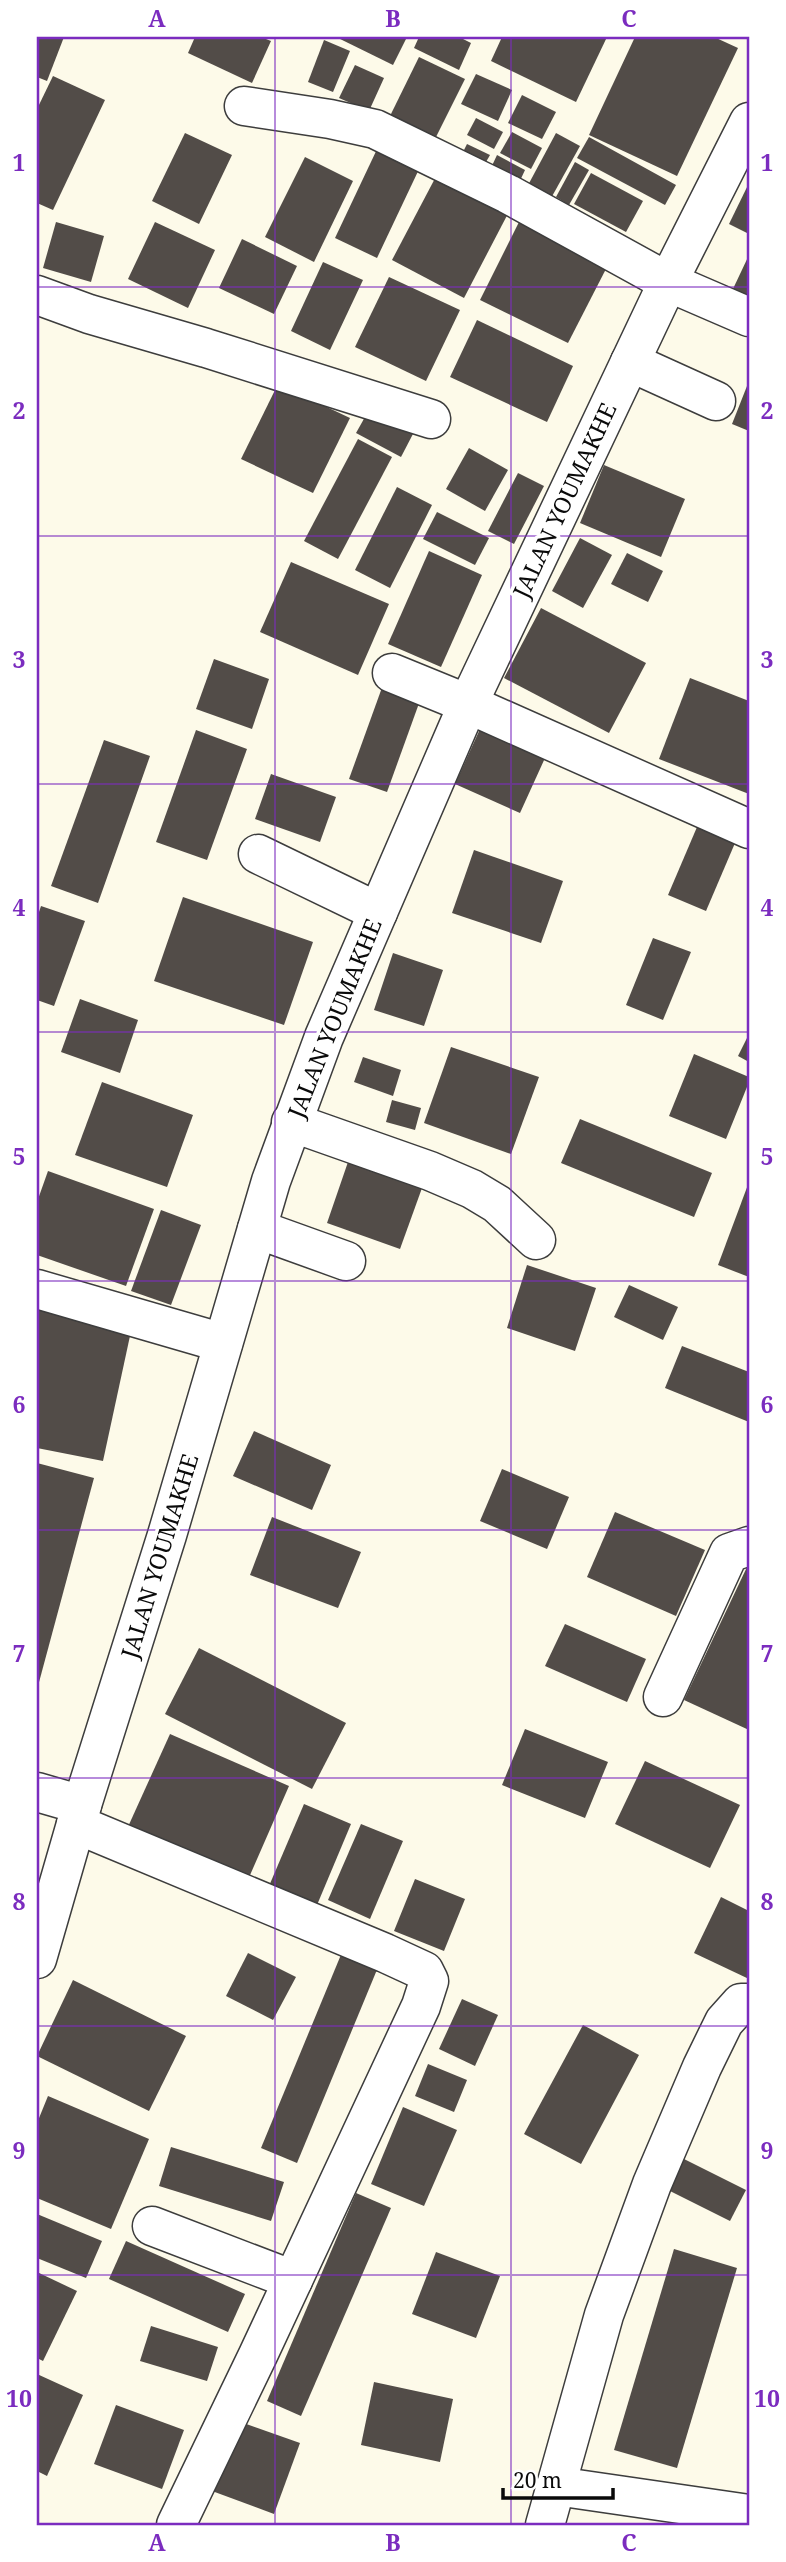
<svg xmlns="http://www.w3.org/2000/svg" width="786" height="2562" viewBox="0 0 786 2562" font-family="'Noto Serif',serif">
  <style>
    .building { fill: #524c48 }
    .lines { fill: none; stroke-linecap: round; stroke-linejoin: round }
    .street-casing { stroke: #3d3d3d; stroke-width: 41 }
    .street { stroke: #fff; stroke-width: 38 }
    .grid { fill: none; stroke: #7b2cbf; stroke-width: 2; stroke-opacity: 0.55 }
    .labels { text-anchor: middle; dominant-baseline: central; stroke-width: 7; stroke-linejoin: round; paint-order: stroke }
    .street-label { font-size: 23px; fill: #0a0a0a; stroke: #fff }
    .neatline { fill: none; stroke: #7b2cbf; stroke-width: 2.5 }
    .grid-label { font-size: 23px; text-anchor: middle; font-weight: bold; fill: #7b2cbf }
  </style>
  <rect width="100%" height="100%" fill="#fdfae9"/>
  <!-- building -->
  <g class="building">
    <path d="M 37,37 L 64,37 L 47,81 L 37,77 Z"/>
    <path d="M 195,37 L 261,37 L 271,41 L 252,83 L 188,53 Z"/>
    <path d="M 336,37 L 407,37 L 393,65 Z"/>
    <path d="M 419,37 L 459,37 L 471,43 L 459,70 L 414,48 Z"/>
    <path d="M 502,37 L 607,37 L 576,102 L 491,61 Z"/>
    <path d="M 635,37 L 714,37 L 738,48 L 677,176 L 589,135 Z"/>
    <path d="M 324,40 L 350,51 L 333,92 L 308,82 Z"/>
    <path d="M 419,57 L 465,79 L 435,139 L 390,116 Z"/>
    <path d="M 355,65 L 384,78 L 369,111 L 339,98 Z"/>
    <path d="M 476,74 L 512,90 L 498,121 L 461,104 Z"/>
    <path d="M 53,76 L 105,100 L 53,210 L 37,203 L 37,109 Z"/>
    <path d="M 522,95 L 556,112 L 542,139 L 508,123 Z"/>
    <path d="M 476,118 L 503,132 L 494,149 L 467,135 Z"/>
    <path d="M 512,132 L 542,148 L 531,169 L 500,153 Z"/>
    <path d="M 185,133 L 232,155 L 199,224 L 152,201 Z"/>
    <path d="M 556,133 L 580,146 L 550,200 L 527,187 Z"/>
    <path d="M 589,137 L 676,185 L 665,205 L 577,158 Z"/>
    <path d="M 467,144 L 490,155 L 482,169 L 460,158 Z"/>
    <path d="M 379,145 L 421,165 L 377,258 L 335,238 Z"/>
    <path d="M 497,155 L 525,170 L 518,185 L 490,170 Z"/>
    <path d="M 305,157 L 353,181 L 314,262 L 265,237 Z"/>
    <path d="M 575,162 L 589,170 L 569,205 L 556,197 Z"/>
    <path d="M 441,167 L 513,204 L 464,298 L 392,260 Z"/>
    <path d="M 591,173 L 643,201 L 626,232 L 574,204 Z"/>
    <path d="M 749,183 L 749,234 L 729,224 Z"/>
    <path d="M 56,222 L 104,236 L 91,282 L 43,268 Z"/>
    <path d="M 155,222 L 215,250 L 188,308 L 128,279 Z"/>
    <path d="M 519,222 L 608,265 L 568,343 L 480,300 Z"/>
    <path d="M 242,239 L 297,266 L 274,314 L 219,288 Z"/>
    <path d="M 749,255 L 749,299 L 732,291 Z"/>
    <path d="M 323,262 L 363,280 L 330,350 L 291,331 Z"/>
    <path d="M 389,277 L 460,310 L 426,381 L 355,347 Z"/>
    <path d="M 477,320 L 573,366 L 547,422 L 450,377 Z"/>
    <path d="M 749,381 L 749,431 L 732,424 Z"/>
    <path d="M 278,384 L 350,418 L 313,493 L 241,459 Z"/>
    <path d="M 370,408 L 414,432 L 401,457 L 356,433 Z"/>
    <path d="M 358,439 L 392,457 L 338,559 L 304,541 Z"/>
    <path d="M 469,448 L 508,470 L 485,511 L 446,489 Z"/>
    <path d="M 604,465 L 685,499 L 661,557 L 580,523 Z"/>
    <path d="M 518,473 L 544,486 L 514,544 L 488,531 Z"/>
    <path d="M 397,487 L 432,505 L 390,588 L 355,570 Z"/>
    <path d="M 437,512 L 489,538 L 475,565 L 423,539 Z"/>
    <path d="M 580,538 L 612,555 L 583,608 L 552,591 Z"/>
    <path d="M 429,551 L 482,575 L 441,667 L 388,644 Z"/>
    <path d="M 627,553 L 663,571 L 648,602 L 611,584 Z"/>
    <path d="M 291,562 L 389,604 L 358,675 L 260,632 Z"/>
    <path d="M 541,608 L 646,663 L 609,733 L 504,678 Z"/>
    <path d="M 214,659 L 269,679 L 252,729 L 196,709 Z"/>
    <path d="M 690,678 L 749,701 L 749,794 L 659,759 Z"/>
    <path d="M 384,682 L 422,695 L 387,792 L 349,779 Z"/>
    <path d="M 480,729 L 545,758 L 520,813 L 455,784 Z"/>
    <path d="M 196,730 L 247,749 L 207,860 L 156,842 Z"/>
    <path d="M 104,740 L 150,756 L 98,903 L 51,886 Z"/>
    <path d="M 271,774 L 336,797 L 320,842 L 255,819 Z"/>
    <path d="M 700,820 L 738,836 L 706,911 L 668,895 Z"/>
    <path d="M 474,850 L 563,881 L 541,943 L 452,913 Z"/>
    <path d="M 183,897 L 313,942 L 284,1025 L 154,981 Z"/>
    <path d="M 41,906 L 85,921 L 54,1006 L 37,1000 L 37,918 Z"/>
    <path d="M 653,938 L 691,952 L 663,1020 L 626,1005 Z"/>
    <path d="M 393,953 L 443,970 L 424,1026 L 374,1010 Z"/>
    <path d="M 80,999 L 138,1020 L 120,1073 L 61,1052 Z"/>
    <path d="M 749,1034 L 749,1062 L 738,1056 Z"/>
    <path d="M 451,1047 L 539,1077 L 511,1154 L 424,1123 Z"/>
    <path d="M 694,1054 L 749,1077 L 749,1082 L 726,1139 L 669,1116 Z"/>
    <path d="M 363,1057 L 401,1070 L 393,1096 L 354,1082 Z"/>
    <path d="M 102,1082 L 193,1115 L 167,1187 L 75,1155 Z"/>
    <path d="M 392,1100 L 421,1108 L 415,1130 L 386,1122 Z"/>
    <path d="M 580,1119 L 712,1173 L 694,1217 L 561,1163 Z"/>
    <path d="M 348,1162 L 422,1188 L 400,1249 L 327,1223 Z"/>
    <path d="M 48,1171 L 154,1209 L 126,1286 L 37,1255 L 37,1202 Z"/>
    <path d="M 749,1182 L 749,1277 L 718,1265 Z"/>
    <path d="M 161,1210 L 201,1225 L 171,1305 L 131,1291 Z"/>
    <path d="M 527,1265 L 596,1288 L 575,1351 L 507,1328 Z"/>
    <path d="M 629,1285 L 678,1307 L 663,1340 L 614,1317 Z"/>
    <path d="M 37,1302 L 133,1322 L 103,1461 L 37,1448 Z"/>
    <path d="M 682,1346 L 749,1372 L 749,1422 L 665,1388 Z"/>
    <path d="M 254,1431 L 331,1465 L 312,1510 L 233,1476 Z"/>
    <path d="M 37,1463 L 94,1478 L 38,1686 L 37,1685 Z"/>
    <path d="M 502,1469 L 569,1497 L 547,1549 L 480,1521 Z"/>
    <path d="M 615,1512 L 705,1550 L 676,1616 L 587,1577 Z"/>
    <path d="M 272,1517 L 361,1552 L 338,1608 L 250,1575 Z"/>
    <path d="M 747,1567 L 749,1568 L 749,1730 L 684,1700 Z"/>
    <path d="M 565,1624 L 646,1659 L 627,1702 L 545,1666 Z"/>
    <path d="M 199,1648 L 346,1723 L 312,1789 L 165,1714 Z"/>
    <path d="M 525,1729 L 608,1762 L 585,1818 L 502,1785 Z"/>
    <path d="M 170,1734 L 289,1786 L 247,1882 L 127,1829 Z"/>
    <path d="M 645,1761 L 740,1805 L 710,1868 L 615,1824 Z"/>
    <path d="M 304,1804 L 351,1824 L 317,1905 L 269,1886 Z"/>
    <path d="M 361,1824 L 403,1841 L 370,1919 L 328,1900 Z"/>
    <path d="M 415,1879 L 465,1899 L 444,1951 L 394,1931 Z"/>
    <path d="M 721,1897 L 749,1911 L 749,1979 L 694,1953 Z"/>
    <path d="M 345,1945 L 381,1960 L 297,2163 L 261,2148 Z"/>
    <path d="M 248,1953 L 296,1977 L 273,2020 L 226,1996 Z"/>
    <path d="M 73,1980 L 186,2036 L 149,2111 L 37,2056 Z"/>
    <path d="M 462,1999 L 498,2015 L 475,2066 L 439,2049 Z"/>
    <path d="M 583,2025 L 639,2055 L 581,2164 L 524,2134 Z"/>
    <path d="M 428,2064 L 467,2080 L 454,2112 L 415,2096 Z"/>
    <path d="M 48,2096 L 149,2139 L 111,2229 L 37,2198 L 37,2123 Z"/>
    <path d="M 403,2107 L 457,2130 L 424,2206 L 371,2184 Z"/>
    <path d="M 171,2147 L 284,2182 L 271,2221 L 159,2186 Z"/>
    <path d="M 684,2159 L 746,2190 L 730,2221 L 668,2190 Z"/>
    <path d="M 356,2193 L 391,2208 L 301,2416 L 267,2401 Z"/>
    <path d="M 37,2214 L 102,2241 L 86,2278 L 37,2258 Z"/>
    <path d="M 126,2241 L 245,2294 L 228,2332 L 109,2279 Z"/>
    <path d="M 674,2249 L 737,2268 L 677,2468 L 614,2450 Z"/>
    <path d="M 436,2252 L 500,2276 L 476,2338 L 412,2314 Z"/>
    <path d="M 37,2272 L 77,2291 L 43,2361 L 37,2358 Z"/>
    <path d="M 151,2326 L 218,2347 L 207,2381 L 140,2361 Z"/>
    <path d="M 37,2374 L 83,2395 L 47,2476 L 37,2471 Z"/>
    <path d="M 374,2382 L 453,2399 L 440,2462 L 361,2445 Z"/>
    <path d="M 116,2405 L 184,2430 L 162,2489 L 94,2464 Z"/>
    <path d="M 238,2421 L 300,2443 L 274,2514 L 212,2491 Z"/>
  </g>
  <g class="lines">
    <!-- street casing -->
    <g class="street-casing">
      <g id="street">
        <path d="M 244,106 L 330,119 L 375,129 L 508,194 L 668,282 L 749,317"/>
        <path d="M 37,295 L 89,314 L 206,348 L 431,419"/>
        <path d="M 630,362 L 716,401"/>
        <path d="M 392,673 L 468,704 L 749,829"/>
        <path d="M 258,854 L 378,912"/>
        <path d="M 291,1122 L 430,1171 L 472,1189 L 497,1204 L 536,1240"/>
        <path d="M 257,1229 L 346,1261"/>
        <path d="M 37,1289 L 223,1343"/>
        <path d="M 663,1697 L 729,1553 L 749,1546"/>
        <path d="M 37,1792 L 82,1805"/>
        <path d="M 76,1824 L 385,1953 L 424,1971 L 429,1981 L 421,2006 L 258,2355 L 176,2525"/>
        <path d="M 37,1959 L 76,1824 L 167,1535 L 271,1181 L 324,1037 L 468,704 L 668,282 L 749,122"/>
        <path d="M 152,2226 L 293,2280"/>
        <path d="M 556,2486 L 749,2514"/>
        <path d="M 545,2525 L 604,2315 L 652,2184 L 702,2067 L 724,2022 L 741,2003 L 749,2003"/>
      </g>
    </g>
    <!-- street -->
    <use href="#street" class="street"/>
  </g>
  <!-- grid -->
  <path class="grid" d="M 275,37 L 275,2525M 511,37 L 511,2525M 37,287 L 749,287M 37,536 L 749,536M 37,784 L 749,784M 37,1032 L 749,1032M 37,1281 L 749,1281M 37,1530 L 749,1530M 37,1778 L 749,1778M 37,2026 L 749,2026M 37,2275 L 749,2275"/>
  <g class="labels">
    <!-- street labels -->
    <g class="street-label">
      <text transform="translate(564 500) rotate(-65)">JALAN YOUMAKHE</text>
      <text transform="translate(334 1018) rotate(-68)">JALAN YOUMAKHE</text>
      <text transform="translate(159 1556) rotate(-73)">JALAN YOUMAKHE</text>
    </g>
  </g>
  <!-- border -->
  <rect width="786" height="2562" fill="none" stroke="#ffffff" stroke-width="77"/>
  <!-- scale -->
  <path d="M503 2488v10h110v-10" fill="none" stroke="#0a0a0a" stroke-width="3.5"/>
  <text x="513" y="2488" font-size="21" fill="#0a0a0a" stroke="#ffffff" stroke-width="5" paint-order="stroke">20 m</text>
  <rect x="38" y="38" width="710" height="2486" class="neatline"/>
  <g class="grid-label">
    <text x="157" y="27">A</text>
    <text x="393" y="27">B</text>
    <text x="629" y="27">C</text>
    <text x="19" y="171">1</text>
    <text x="767" y="171">1</text>
    <text x="19" y="419">2</text>
    <text x="767" y="419">2</text>
    <text x="19" y="668">3</text>
    <text x="767" y="668">3</text>
    <text x="19" y="916">4</text>
    <text x="767" y="916">4</text>
    <text x="19" y="1165">5</text>
    <text x="767" y="1165">5</text>
    <text x="19" y="1413">6</text>
    <text x="767" y="1413">6</text>
    <text x="19" y="1662">7</text>
    <text x="767" y="1662">7</text>
    <text x="19" y="1910">8</text>
    <text x="767" y="1910">8</text>
    <text x="19" y="2159">9</text>
    <text x="767" y="2159">9</text>
    <text x="19" y="2407">10</text>
    <text x="767" y="2407">10</text>
    <text x="157" y="2551">A</text>
    <text x="393" y="2551">B</text>
    <text x="629" y="2551">C</text>
  </g>
</svg>
